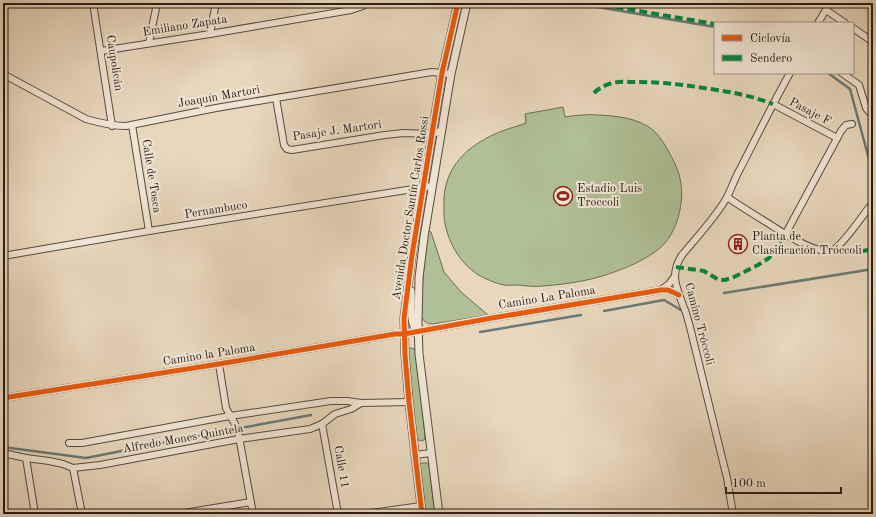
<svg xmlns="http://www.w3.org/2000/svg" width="876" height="517" viewBox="0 0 876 517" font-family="'Old Standard TT',serif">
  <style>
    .green { fill: #b0bf95; stroke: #6b6e55 }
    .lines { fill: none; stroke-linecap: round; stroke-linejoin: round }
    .stream { stroke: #6a7a76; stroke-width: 2.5 }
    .minor-casing { stroke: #564b3f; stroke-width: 8 }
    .tertiary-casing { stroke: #564b3f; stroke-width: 9 }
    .minor { stroke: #f0e5d4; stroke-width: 6 }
    .tertiary { stroke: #f0e5d4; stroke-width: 7 }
    .quiet { stroke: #00873e; stroke-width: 4; stroke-dasharray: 8 4; stroke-linecap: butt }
    .cycleway-casing { stroke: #f0e5d4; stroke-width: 8 }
    .cycleway { stroke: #e8590c; stroke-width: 5 }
    .labels { text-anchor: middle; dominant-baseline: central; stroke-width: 4; stroke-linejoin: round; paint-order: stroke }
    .street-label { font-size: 12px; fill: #261c15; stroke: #f0e5d4 }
    .poi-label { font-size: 12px; fill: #261c15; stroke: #f0e5d4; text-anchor: start }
  </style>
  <rect width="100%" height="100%" fill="#e8d7bd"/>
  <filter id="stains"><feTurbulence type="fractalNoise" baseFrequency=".005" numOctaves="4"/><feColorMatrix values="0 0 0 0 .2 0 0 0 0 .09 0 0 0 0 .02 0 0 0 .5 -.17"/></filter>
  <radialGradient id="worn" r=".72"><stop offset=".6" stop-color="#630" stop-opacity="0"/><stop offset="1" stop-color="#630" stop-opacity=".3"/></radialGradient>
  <!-- green -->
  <g class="green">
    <path d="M 563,107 L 565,117 C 571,116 577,115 584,115 C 589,114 594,115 599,115 C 617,116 638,118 653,130 C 663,139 670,154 676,166 C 687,190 681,224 665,243 C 649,261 610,275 587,280 C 573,283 557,285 543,286 C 535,287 526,286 518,285 C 512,285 505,286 500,284 C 495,283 481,277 477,274 C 462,264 450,246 446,228 C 443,218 444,208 444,197 C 447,162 472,143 502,131 C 510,128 519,126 526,123 L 525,114 Z"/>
    <path d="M 428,231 L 431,232 L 444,272 L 461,292 L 488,315 L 433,324 C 426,324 423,321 421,315 L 423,276 Z"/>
    <path d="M 409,348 L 411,348 L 414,349 L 416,352 L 425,436 L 424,440 L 422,441 L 418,440 L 416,438 L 407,352 Z"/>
    <path d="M 422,463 L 427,463 L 429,466 L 435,514 L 426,514 L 420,467 L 420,465 Z"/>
  </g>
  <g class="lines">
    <!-- stream -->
    <g class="stream">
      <path d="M 574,3 L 715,27"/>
      <path d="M 828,73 L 850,89 L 873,174"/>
      <path d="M 724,293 L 873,269"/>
      <path d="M 604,311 L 664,300 L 681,310"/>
      <path d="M 480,332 L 581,315"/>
      <path d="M 241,428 L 311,415"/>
      <path d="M 3,447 L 86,458 L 228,430"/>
    </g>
    <!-- minor casing -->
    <g class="minor-casing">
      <g id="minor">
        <path d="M 93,3 L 112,126"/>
        <path d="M 826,10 L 845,23"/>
        <path d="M 818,23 L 830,3"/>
        <path d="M 853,28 L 873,42"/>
        <path d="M 210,34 L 216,3"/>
        <path d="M 149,43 L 157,3"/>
        <path d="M 101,51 L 210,34 L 351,10 L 363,6 L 366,3"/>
        <path d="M 842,73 L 859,85 L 866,108 L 873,116"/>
        <path d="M 3,74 L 86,119 C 100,123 112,126 126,126 L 216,108 L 432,72 L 451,74"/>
        <path d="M 276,98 L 284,145 L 287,149 L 292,150 L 385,135 L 403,133 L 433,134 L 442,130"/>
        <path d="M 773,104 L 837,138"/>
        <path d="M 132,125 L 149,231"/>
        <path d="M 727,197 C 740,206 753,214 766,222 C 779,230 818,257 833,250 C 844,244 862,216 871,205"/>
        <path d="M 785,235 L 841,131 L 846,125 L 852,124"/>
        <path d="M 3,256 L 149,231 L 432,186"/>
        <path d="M 661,290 L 669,284 L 675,276"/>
        <path d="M 219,364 L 226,408 L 235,424 L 238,431 L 253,514"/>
        <path d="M 3,398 L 219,364 L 395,334 L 404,334 L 492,318 L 661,290 L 668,290 L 679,295"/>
        <path d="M 322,424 L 338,514"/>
        <path d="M 69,443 L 82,443 L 230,416 L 331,401 L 347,401 L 361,403"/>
        <path d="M 3,453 L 26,458 L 49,461 L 63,464 L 73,468 L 100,465 L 239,439 L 310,429 L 322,424 L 335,414 L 351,409 L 361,403 L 409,402"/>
        <path d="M 415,455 L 431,453"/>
        <path d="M 26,458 L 35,514"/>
        <path d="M 73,468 L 82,514"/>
        <path d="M 177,514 L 251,502"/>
        <path d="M 364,514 L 421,506"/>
        <path d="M 733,514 L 727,478 L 690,327 C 688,321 687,314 684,308 C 677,288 669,275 682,255 C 697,237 714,219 726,199 C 731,190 734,180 739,171 C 756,138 772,105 790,73"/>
      </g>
    </g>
    <!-- tertiary casing -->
    <g class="tertiary-casing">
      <g id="tertiary">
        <path d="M 411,291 C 412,302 409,323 417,331"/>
        <path d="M 422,514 L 409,402 L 405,355 L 404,318 L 412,255 L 442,73 L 458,3"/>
        <path d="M 439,514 L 419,354 L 418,322 L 419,278 L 424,237 L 451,74 L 467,3"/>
      </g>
    </g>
    <!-- minor -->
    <use href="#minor" class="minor"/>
    <!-- tertiary -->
    <use href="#tertiary" class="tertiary"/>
    <!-- quiet -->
    <g class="quiet">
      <path d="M 592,3 L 715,24"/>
      <path d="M 594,93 C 599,88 605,85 612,83 C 620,81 629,82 637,82 C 662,82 686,85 710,89 C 732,92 752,96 773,104"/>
      <path d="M 827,251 C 845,253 856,253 873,249"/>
      <path d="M 676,267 L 704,271 L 719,280 L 725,280 L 734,277 L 758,265 L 769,258 L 773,253 L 778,244 L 785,235"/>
    </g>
    <!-- cycleway casing -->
    <g class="cycleway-casing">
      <g id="cycleway">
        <path d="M 3,398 L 219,364 L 395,334 L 404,334 L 492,318 L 661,290 L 668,290 L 679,295"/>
        <path d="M 422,514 L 409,402 L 405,355 L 404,318 L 412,255 L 442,73 L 458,3"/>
      </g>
    </g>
    <!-- cycleway -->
    <use href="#cycleway" class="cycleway"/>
  </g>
  <!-- icons -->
  <defs>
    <g id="stadium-ring" transform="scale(1)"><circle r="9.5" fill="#f0e5d4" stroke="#8f2418" stroke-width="1.5"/><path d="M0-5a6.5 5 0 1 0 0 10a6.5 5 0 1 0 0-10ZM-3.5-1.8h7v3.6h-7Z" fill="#8f2418"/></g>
    <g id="building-ring" transform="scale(1)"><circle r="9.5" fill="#f0e5d4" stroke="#8f2418" stroke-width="1.5"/><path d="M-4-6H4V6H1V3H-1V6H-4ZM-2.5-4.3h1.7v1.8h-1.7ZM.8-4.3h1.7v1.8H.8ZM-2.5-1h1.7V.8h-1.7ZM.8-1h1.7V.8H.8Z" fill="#8f2418"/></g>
  </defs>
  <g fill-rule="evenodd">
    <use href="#stadium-ring" x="563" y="196"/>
    <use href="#building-ring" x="738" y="244"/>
  </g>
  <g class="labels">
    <!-- street labels -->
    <g class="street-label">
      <text transform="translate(185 26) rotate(-9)">Emiliano Zapata</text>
      <text transform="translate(114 63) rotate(81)">Caupolicán</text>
      <text transform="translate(219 97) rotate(-10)">Joaquín Martori</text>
      <text transform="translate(810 112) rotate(28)">Pasaje F</text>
      <text transform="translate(337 131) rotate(-8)">Pasaje J. Martori</text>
      <text transform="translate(151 176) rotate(81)">Calle de Tosca</text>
      <text transform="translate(411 208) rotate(-81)">Avenida Doctor Santín Carlos Rossi</text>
      <text transform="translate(216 210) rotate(-9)">Pernambuco</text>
      <text transform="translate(547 298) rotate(-9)">Camino La Paloma</text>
      <text transform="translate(699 324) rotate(75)">Camino Tróccoli</text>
      <text transform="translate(209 355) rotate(-9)">Camino la Paloma</text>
      <text transform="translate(183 439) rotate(-10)">Alfredo Mones Quintela</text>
      <text transform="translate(341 467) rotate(80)">Calle 11</text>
    </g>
    <!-- poi labels -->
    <g class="poi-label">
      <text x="577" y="189">Estadio Luis<tspan x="577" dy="14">Troccoli</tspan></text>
      <text x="752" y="237">Planta de<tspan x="752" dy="14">Clasificación Tróccoli</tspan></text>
    </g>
  </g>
  <!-- margin -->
  <rect width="876" height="517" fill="none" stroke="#e8d7bd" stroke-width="16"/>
  <rect x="4" y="4" width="868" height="509" fill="none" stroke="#261c15" stroke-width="2"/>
  <rect x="8" y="8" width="860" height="501" fill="none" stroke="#261c15"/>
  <!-- legend -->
  <rect x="714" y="22" width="140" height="52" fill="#f0e5d4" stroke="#9f9588"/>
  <rect x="722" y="35" width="20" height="6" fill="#e8590c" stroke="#9f9588"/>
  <text x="750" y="42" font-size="12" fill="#261c15">Ciclovía</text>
  <rect x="722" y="55" width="20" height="6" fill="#00873e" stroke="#9f9588"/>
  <text x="750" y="62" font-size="12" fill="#261c15">Sendero</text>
  <!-- scale -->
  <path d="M726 487v6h115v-6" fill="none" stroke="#261c15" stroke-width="2"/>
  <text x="732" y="487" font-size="12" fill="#261c15" stroke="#f0e5d4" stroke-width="3" paint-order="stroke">100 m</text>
  <rect width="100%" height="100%" filter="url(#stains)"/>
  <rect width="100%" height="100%" fill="url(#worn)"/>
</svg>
